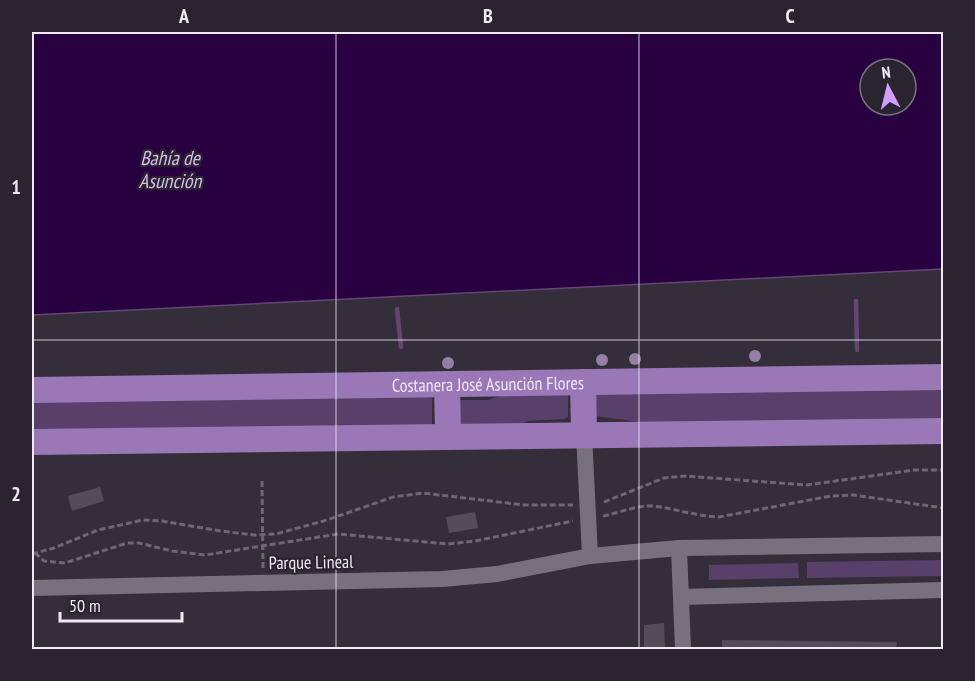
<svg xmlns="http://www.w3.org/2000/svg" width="975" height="681" viewBox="0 0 975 681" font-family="'PT Sans Narrow',sans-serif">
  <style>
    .green { fill: #58406b }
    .water { fill: #290040; stroke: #644675; stroke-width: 1.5; fill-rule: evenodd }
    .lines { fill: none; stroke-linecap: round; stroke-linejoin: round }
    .stream { stroke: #644675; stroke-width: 4.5 }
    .building { fill: #534c5a }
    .path { stroke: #6d6772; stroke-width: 3; stroke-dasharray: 6 3; stroke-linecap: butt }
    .minor { stroke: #77707e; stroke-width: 16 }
    .highway { stroke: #9a77b6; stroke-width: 26 }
    .tree { fill: #9480a6 }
    .grid { fill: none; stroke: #eee9f2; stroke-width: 1.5; stroke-opacity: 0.55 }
    .labels { text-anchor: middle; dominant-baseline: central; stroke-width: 4.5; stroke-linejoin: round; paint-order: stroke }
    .street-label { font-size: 18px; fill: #eee9f2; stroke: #2a2430 }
    .water-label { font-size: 20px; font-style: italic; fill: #d8b9f3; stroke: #2a2430 }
    .neatline { fill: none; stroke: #eee9f2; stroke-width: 2 }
    .grid-label { font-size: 20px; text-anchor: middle; font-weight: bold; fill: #eee9f2 }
  </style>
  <rect width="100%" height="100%" fill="#342e3a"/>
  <!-- green -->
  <g class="green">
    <path d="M 943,388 L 943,420 L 648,423 L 595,416 L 594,395 L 598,392 Z"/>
    <path d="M 426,394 L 432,398 L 432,425 L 32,434 L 32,399 Z"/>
    <path d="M 503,395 L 568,395 L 568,417 L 564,419 L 528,421 L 512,427 L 460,428 L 457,402 L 461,400 L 488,400 Z"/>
    <path d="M 943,560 L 943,576 L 807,578 L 807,562 Z"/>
    <path d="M 798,563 L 799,578 L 709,580 L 709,565 Z"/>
  </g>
  <!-- water -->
  <path class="water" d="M 32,32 L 943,32 L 943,269 L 32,315 ZM 870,69 L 906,69 L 906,105 L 870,105 Z"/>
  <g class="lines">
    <!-- stream -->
    <g class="stream">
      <path d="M 856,301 L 857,350"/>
      <path d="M 397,309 L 401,347"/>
    </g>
  </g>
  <!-- building -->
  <g class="building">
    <path d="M 100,487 L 104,501 L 72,511 L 68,496 Z"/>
    <path d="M 475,512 L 478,528 L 449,533 L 446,517 Z"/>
    <path d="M 664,623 L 665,650 L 644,650 L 644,625 Z"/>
    <path d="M 722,640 L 897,642 L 896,650 L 722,650 Z"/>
  </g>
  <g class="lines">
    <!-- path -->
    <g class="path">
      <path d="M 262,481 L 263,568"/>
      <path d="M 604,502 L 664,478 L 685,476 L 807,485 L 914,470 L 944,470"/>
      <path d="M 603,516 C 620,513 636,505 654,506 C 676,509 696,516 719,517 L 831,496 L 853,495 L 944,508"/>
      <path d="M 35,553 L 44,561 L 65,563 L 127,543 L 139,543 L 172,551 L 205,555 L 338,534 L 448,544 L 475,541 L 573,521"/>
      <path d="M 32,554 L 54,548 L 98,530 L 143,520 L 161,521 L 221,531 L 254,535 L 276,534 L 327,520 L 393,497 L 423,493 L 524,505 L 573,505"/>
    </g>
    <!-- minor -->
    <g class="minor">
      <path d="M 584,434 L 590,556"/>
      <path d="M 679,548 L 683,650"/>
      <path d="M 32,588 L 442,579 L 497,574 L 590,556 L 679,548 L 944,544"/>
      <path d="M 681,597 L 944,590"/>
    </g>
    <!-- highway -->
    <g class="highway">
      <path d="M 583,382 L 584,434"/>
      <path d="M 447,384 L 448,436"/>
      <path id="s1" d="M 32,390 L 944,377"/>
      <path d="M 32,442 L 944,431"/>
    </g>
  </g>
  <!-- trees -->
  <g class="tree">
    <circle cx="755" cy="356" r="6"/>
    <circle cx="635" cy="359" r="6"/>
    <circle cx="602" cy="360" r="6"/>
    <circle cx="448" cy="363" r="6"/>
  </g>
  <!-- grid -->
  <path class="grid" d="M 336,32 L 336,650M 639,32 L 639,650M 32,340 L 944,340"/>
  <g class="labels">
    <!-- street labels -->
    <g class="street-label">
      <text stroke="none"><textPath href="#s1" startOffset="456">Costanera José Asunción Flores</textPath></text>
      <text transform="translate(311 562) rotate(-1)">Parque Lineal</text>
    </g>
    <!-- water labels -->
    <g class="water-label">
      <text x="170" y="158">Bahía de<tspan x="170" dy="23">Asunción</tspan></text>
    </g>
  </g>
  <!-- border -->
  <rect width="975" height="681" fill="none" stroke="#2a2430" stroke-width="66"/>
  <!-- north arrow -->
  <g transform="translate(888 87) rotate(353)"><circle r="28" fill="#2a2430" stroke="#78737e" stroke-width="1.5"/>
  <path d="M0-4.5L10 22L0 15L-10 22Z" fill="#d29dfd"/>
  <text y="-9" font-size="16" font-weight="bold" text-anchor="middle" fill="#eee9f2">N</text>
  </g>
  <!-- scale -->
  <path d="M60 612v9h122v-9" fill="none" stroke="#eee9f2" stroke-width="3"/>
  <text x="69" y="612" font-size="18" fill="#eee9f2" stroke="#2a2430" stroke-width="4.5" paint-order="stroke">50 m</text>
  <rect x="33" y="33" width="909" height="615" class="neatline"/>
  <g class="grid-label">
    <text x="184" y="23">A</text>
    <text x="488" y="23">B</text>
    <text x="790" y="23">C</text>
    <text x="16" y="194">1</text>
    <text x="16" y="501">2</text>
  </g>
</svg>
